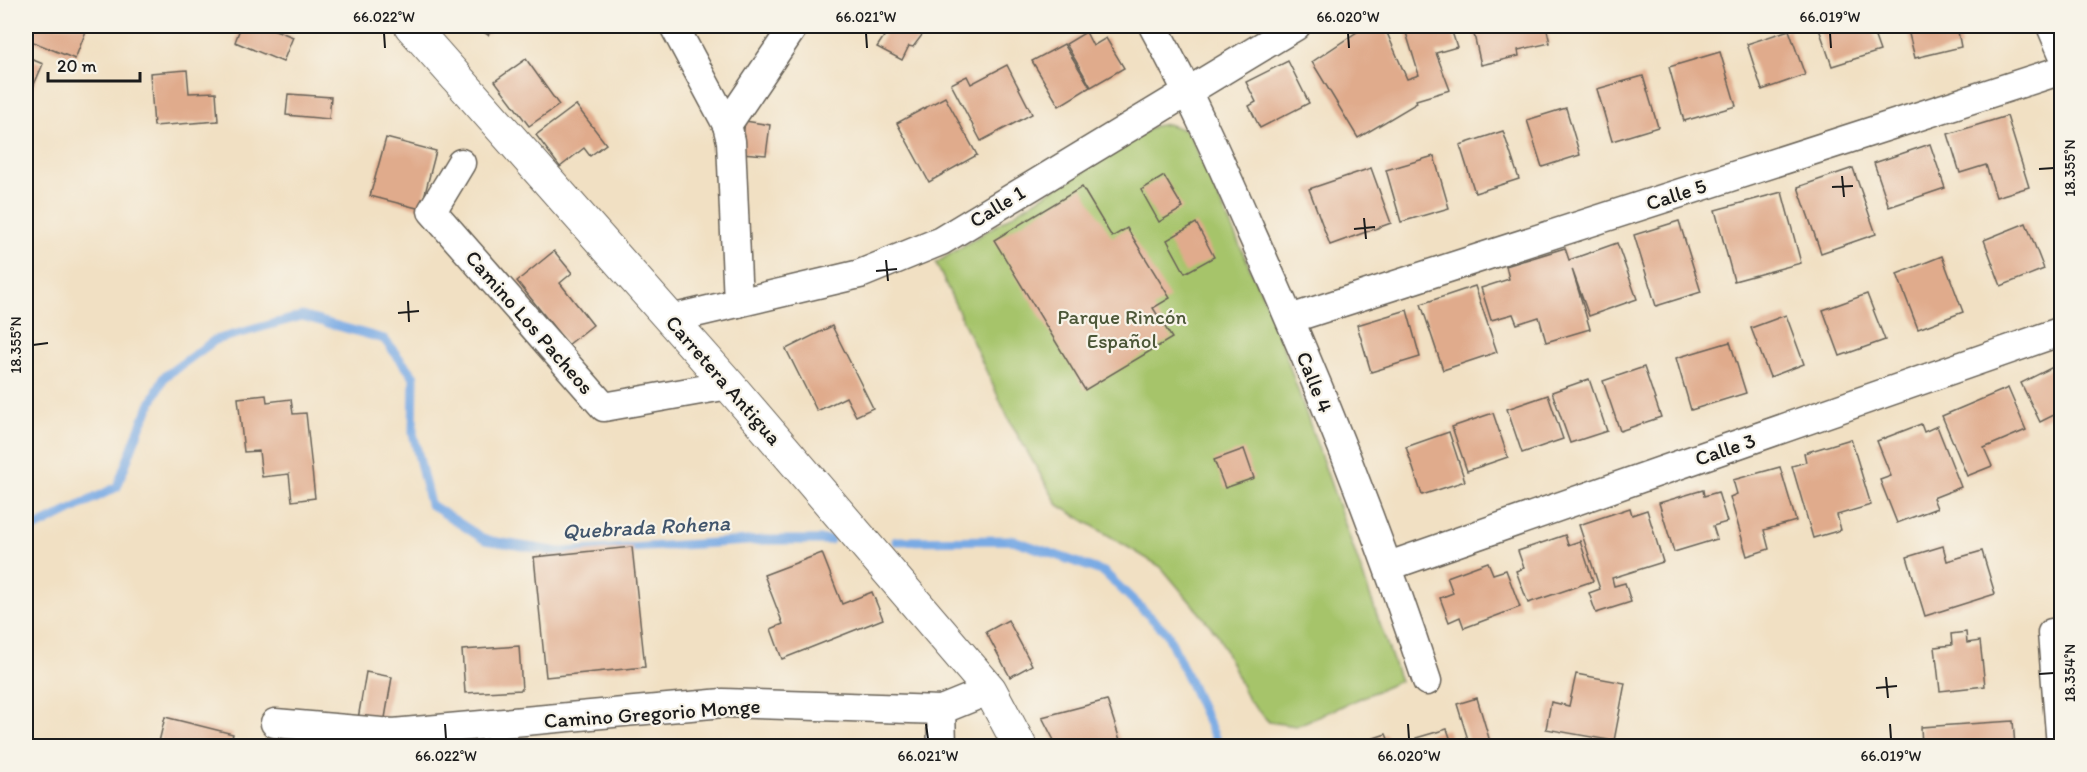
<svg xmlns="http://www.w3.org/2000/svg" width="2087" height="772" viewBox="0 0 2087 772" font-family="Itim,sans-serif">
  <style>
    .green { fill: #a6c46b; stroke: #617044; stroke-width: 1.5 }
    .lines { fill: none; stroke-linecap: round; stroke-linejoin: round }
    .stream { stroke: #79aae4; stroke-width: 9 }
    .building { fill: #e0ab8c }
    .minor-casing { stroke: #676156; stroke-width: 31 }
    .tertiary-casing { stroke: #676156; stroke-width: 35 }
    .minor { stroke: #fff; stroke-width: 28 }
    .tertiary { stroke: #fff; stroke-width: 33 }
    .ticks { fill: none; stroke: #1c1c1c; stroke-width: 2 }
    .labels { text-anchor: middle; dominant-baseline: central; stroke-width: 4.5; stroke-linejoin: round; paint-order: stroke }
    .street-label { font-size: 21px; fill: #1c1c1c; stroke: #f7f3e8 }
    .park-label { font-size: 21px; fill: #4c5738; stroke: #f7f3e8 }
    .water-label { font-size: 22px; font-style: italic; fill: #41556c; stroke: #f7f3e8 }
    .neatline { fill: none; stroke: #1c1c1c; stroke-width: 2 }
    .ticks-label { font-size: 15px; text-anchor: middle; fill: #1c1c1c }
  </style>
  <rect width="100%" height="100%" fill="#f7f3e8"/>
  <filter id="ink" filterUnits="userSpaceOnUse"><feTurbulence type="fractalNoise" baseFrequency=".0167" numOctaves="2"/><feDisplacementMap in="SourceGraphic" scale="12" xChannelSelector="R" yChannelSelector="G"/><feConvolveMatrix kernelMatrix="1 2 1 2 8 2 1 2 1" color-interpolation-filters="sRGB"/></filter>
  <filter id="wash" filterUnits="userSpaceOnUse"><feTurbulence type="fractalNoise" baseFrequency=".008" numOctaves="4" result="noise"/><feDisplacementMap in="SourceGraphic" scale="24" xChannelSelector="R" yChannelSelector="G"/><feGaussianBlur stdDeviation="1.35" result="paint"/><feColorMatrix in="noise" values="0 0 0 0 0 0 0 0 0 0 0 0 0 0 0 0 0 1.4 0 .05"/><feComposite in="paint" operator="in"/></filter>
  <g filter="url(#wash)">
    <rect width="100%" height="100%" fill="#f1e0c3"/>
    <!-- green -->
    <path class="green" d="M 1167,124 L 1188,131 L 1273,319 L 1400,681 L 1296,726 L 1269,722 L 1248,700 L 1218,635 L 1161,567 L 1058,505 L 1010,422 L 936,263 L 1154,126 Z"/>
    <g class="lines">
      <!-- stream -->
      <g class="stream">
        <path d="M 26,532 L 117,487 L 141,424 L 164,377 L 215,340 L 302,316 L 384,339 L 414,377 L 413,433 L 430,504 L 485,540 L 560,552 L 765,540 L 830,540"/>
        <path d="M 896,541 L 1013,540 L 1104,572 L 1167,633 L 1219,746"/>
      </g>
    </g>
    <g id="blocks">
      <!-- building -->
      <g class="building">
        <path d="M 26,26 L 88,26 L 75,59 L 26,39 Z"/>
        <path d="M 241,26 L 265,26 L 293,37 L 283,62 L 235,42 Z"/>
        <path d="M 475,26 L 495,26 L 488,35 Z"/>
        <path d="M 878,26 L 929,26 L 913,47 L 909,46 L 902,60 L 877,47 L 885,35 L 876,30 Z"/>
        <path d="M 1366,26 L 1384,26 L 1407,79 L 1419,75 L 1404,26 L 1450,26 L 1457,47 L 1436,53 L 1450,90 L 1416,100 L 1417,103 L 1358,138 L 1312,62 Z"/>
        <path d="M 1472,26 L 1546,26 L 1550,43 L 1518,50 L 1519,56 L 1481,65 Z"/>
        <path d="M 1818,26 L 1871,26 L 1880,51 L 1832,66 Z"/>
        <path d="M 1907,26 L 1957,26 L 1961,47 L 1915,58 Z"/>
        <path d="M 1789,30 L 1805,75 L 1762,90 L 1747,44 Z"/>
        <path d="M 1086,32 L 1093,46 L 1106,38 L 1124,68 L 1091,87 L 1066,44 Z"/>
        <path d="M 1064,44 L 1090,87 L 1059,106 L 1032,61 Z"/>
        <path d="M 1720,52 L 1736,106 L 1684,121 L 1669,67 Z"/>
        <path d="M 26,57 L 43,64 L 26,103 Z"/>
        <path d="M 526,59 L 559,105 L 529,126 L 495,81 Z"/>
        <path d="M 1288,61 L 1309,103 L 1260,128 L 1249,106 L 1256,102 L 1246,82 Z"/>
        <path d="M 1007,65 L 1032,114 L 981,141 L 951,84 L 967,76 L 971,84 Z"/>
        <path d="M 187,70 L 189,93 L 216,92 L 218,121 L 154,126 L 150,73 Z"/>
        <path d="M 1643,76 L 1658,127 L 1612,141 L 1597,89 Z"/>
        <path d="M 288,94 L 331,97 L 329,119 L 286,115 Z"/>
        <path d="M 945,97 L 977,155 L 929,182 L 897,123 Z"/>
        <path d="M 576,105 L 606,144 L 590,156 L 584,148 L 560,167 L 536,135 Z"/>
        <path d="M 1566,108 L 1580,155 L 1542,167 L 1527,120 Z"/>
        <path d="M 2007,116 L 2029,187 L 1996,197 L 1986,165 L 1960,173 L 1948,134 Z"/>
        <path d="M 745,121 L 770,125 L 766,155 L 741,153 Z"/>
        <path d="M 1503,131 L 1519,179 L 1475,193 L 1460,145 Z"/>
        <path d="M 386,138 L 436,151 L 421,209 L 370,196 Z"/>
        <path d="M 1930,144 L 1945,188 L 1889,207 L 1874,163 Z"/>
        <path d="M 1434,156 L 1449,208 L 1401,222 L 1386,170 Z"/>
        <path d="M 1371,168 L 1391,223 L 1330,245 L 1309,189 Z"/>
        <path d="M 1853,168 L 1876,234 L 1821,253 L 1798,187 Z"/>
        <path d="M 1164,176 L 1183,208 L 1159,222 L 1141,190 Z"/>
        <path d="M 1082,187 L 1112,237 L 1127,228 L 1170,298 L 1153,308 L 1172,338 L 1085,390 L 994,240 Z"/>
        <path d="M 1782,192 L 1801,263 L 1734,281 L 1715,210 Z"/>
        <path d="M 1679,221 L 1701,292 L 1656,306 L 1634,235 Z"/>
        <path d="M 1196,223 L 1214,257 L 1185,273 L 1167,240 Z"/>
        <path d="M 2026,223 L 2044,269 L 2001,286 L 1984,240 Z"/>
        <path d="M 1617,243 L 1637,299 L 1589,316 L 1572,269 L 1590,329 L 1546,342 L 1539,317 L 1517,324 L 1513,314 L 1491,320 L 1481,288 L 1509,279 L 1506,266 L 1565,248 L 1569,260 Z"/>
        <path d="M 554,251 L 572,273 L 560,283 L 593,325 L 568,345 L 517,281 Z"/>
        <path d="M 1942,256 L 1963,312 L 1918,329 L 1897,274 Z"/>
        <path d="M 1475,286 L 1497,352 L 1443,370 L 1421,304 Z"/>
        <path d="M 1867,294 L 1885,340 L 1840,356 L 1823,310 Z"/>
        <path d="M 1407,310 L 1420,357 L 1371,372 L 1357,325 Z"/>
        <path d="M 1786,315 L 1804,364 L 1770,377 L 1751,328 Z"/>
        <path d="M 832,326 L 873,408 L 856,416 L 846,397 L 817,411 L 786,349 Z"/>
        <path d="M 1730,342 L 1746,393 L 1691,410 L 1676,358 Z"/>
        <path d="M 2059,364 L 2062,369 L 2062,411 L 2040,422 L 2021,383 Z"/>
        <path d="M 1644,367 L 1661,417 L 1620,431 L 1603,381 Z"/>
        <path d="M 1589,379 L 1607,431 L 1570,443 L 1552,392 Z"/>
        <path d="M 2008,388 L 2026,430 L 1984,448 L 1992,466 L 1967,476 L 1942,416 Z"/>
        <path d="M 266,395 L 267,402 L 291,399 L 293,414 L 306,413 L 315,498 L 292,501 L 289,474 L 262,477 L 259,451 L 244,452 L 238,398 Z"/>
        <path d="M 1548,395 L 1563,439 L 1522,453 L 1507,409 Z"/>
        <path d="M 1493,413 L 1508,457 L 1467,471 L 1452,427 Z"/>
        <path d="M 1921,424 L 1924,432 L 1937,426 L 1961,487 L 1933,498 L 1937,508 L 1897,523 L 1880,480 L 1891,476 L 1877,441 Z"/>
        <path d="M 1449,432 L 1465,481 L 1422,495 L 1406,447 Z"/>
        <path d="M 1851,439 L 1871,505 L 1837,515 L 1841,530 L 1813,538 L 1792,466 L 1806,462 L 1804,453 Z"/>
        <path d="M 1244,449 L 1254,478 L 1225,488 L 1214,460 Z"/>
        <path d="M 1780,467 L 1796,521 L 1764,530 L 1769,549 L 1747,556 L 1730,497 L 1737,494 L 1733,480 Z"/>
        <path d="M 1703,490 L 1704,496 L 1718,492 L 1727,522 L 1713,526 L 1717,539 L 1674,552 L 1659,503 Z"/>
        <path d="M 1630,508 L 1632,515 L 1647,510 L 1663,562 L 1612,578 L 1614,586 L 1625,583 L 1631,602 L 1596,613 L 1589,593 L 1600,589 L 1579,525 Z"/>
        <path d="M 1565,535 L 1568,545 L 1580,541 L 1593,581 L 1528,603 L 1516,571 L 1524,568 L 1518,551 Z"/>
        <path d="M 1943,546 L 1947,561 L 1982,551 L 1995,594 L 1925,616 L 1907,557 Z"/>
        <path d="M 632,547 L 645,667 L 546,677 L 534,557 Z"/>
        <path d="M 822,553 L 842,604 L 872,592 L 883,619 L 782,659 L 771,629 L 783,624 L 764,575 Z"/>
        <path d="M 1488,562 L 1493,574 L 1506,570 L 1520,607 L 1464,628 L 1460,617 L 1449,622 L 1440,598 L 1453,593 L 1447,577 Z"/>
        <path d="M 1008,620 L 1032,665 L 1010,677 L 986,632 Z"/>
        <path d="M 1966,632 L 1967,643 L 1980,641 L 1985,686 L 1940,691 L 1935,647 L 1952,645 L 1951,634 Z"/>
        <path d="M 519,646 L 522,690 L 465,693 L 462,650 Z"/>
        <path d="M 366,672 L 392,677 L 384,724 L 358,719 Z"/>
        <path d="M 1576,674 L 1625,683 L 1614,741 L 1546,729 L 1551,702 L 1569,706 Z"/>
        <path d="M 1477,698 L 1491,745 L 1488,746 L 1470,746 L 1457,704 Z"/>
        <path d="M 1107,700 L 1122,746 L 1057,746 L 1042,717 Z"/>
        <path d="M 165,717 L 233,734 L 230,746 L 158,746 Z"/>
        <path d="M 2013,721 L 2015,746 L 1922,746 L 1921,727 Z"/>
        <path d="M 1447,729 L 1453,746 L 1419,746 L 1416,738 Z"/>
        <path d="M 1386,734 L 1391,746 L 1374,746 L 1371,739 Z"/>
      </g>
    </g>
  </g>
  <g filter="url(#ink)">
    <use href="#blocks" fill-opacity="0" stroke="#676156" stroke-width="1.5"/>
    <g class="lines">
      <!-- minor casing -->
      <g class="minor-casing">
        <g id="minor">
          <path d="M 674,26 L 727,125 L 731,141 L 738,303"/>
          <path d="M 1153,26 C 1190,93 1221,163 1252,234 C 1318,380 1377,529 1427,681"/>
          <path d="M 2051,26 L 2062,52"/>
          <path d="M 727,125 L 794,26"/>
          <path d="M 461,163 L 432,211 L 604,407 L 729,385"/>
          <path d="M 670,319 L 860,274 L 941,241 L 1296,26"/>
          <path d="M 1290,319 L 2062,70"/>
          <path d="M 1389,566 L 2062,331"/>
          <path d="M 2052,633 L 2061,746"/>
          <path d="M 941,710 L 942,746"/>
          <path d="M 275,723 L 393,733 L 723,703 L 941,710 L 990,690"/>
        </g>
      </g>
      <!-- tertiary casing -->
      <g class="tertiary-casing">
        <path id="tertiary" d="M 411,26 L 729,385 L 990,690 L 1020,746"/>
      </g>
      <!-- minor -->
      <use href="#minor" class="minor"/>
      <!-- tertiary -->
      <use href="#tertiary" class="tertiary"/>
    </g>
  </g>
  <!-- ticks -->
  <path class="ticks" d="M 384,33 L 385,48M 866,33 L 867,48M 1348,33 L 1349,48M 1830,33 L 1831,48M 2039,169 L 2054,168M 1842,176 L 1844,197M 1832,187 L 1853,186M 1364,218 L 1366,239M 1354,229 L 1375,227M 886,260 L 888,281M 876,271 L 897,269M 408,301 L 409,322M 398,313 L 419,311M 33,345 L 48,343M 2039,674 L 2054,673M 1886,677 L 1888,698M 1876,688 L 1897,686M 445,724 L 446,739M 926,724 L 928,739M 1408,724 L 1409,739M 1890,724 L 1891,739"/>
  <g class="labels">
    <!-- street labels -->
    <g class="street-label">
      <text transform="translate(1676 194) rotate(-18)">Calle 5</text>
      <text transform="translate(997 206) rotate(-32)">Calle 1</text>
      <text transform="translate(530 322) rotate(49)">Camino Los Pacheos</text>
      <text transform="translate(724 380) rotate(49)">Carretera Antigua</text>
      <text transform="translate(1315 382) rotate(68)">Calle 4</text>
      <text transform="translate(1725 449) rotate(-19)">Calle 3</text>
      <text transform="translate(652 713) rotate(-4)">Camino Gregorio Monge</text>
    </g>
    <!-- park labels -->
    <g class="park-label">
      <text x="1122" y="316">Parque Rincón<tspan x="1122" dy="24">Español</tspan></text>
    </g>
    <!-- water labels -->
    <g class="water-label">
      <text transform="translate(646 527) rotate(-3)">Quebrada Rohena</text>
    </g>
  </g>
  <!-- margin -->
  <rect width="2087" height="772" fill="none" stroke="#f7f3e8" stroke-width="66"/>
  <!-- scale -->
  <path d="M48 72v9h92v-9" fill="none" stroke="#1c1c1c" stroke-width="3"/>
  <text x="57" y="72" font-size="18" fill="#1c1c1c" stroke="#f7f3e8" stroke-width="4.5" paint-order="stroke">20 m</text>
  <rect x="33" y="33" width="2021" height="706" class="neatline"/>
  <g class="ticks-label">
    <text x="384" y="22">66.022°W</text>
    <text x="866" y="22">66.021°W</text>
    <text x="1348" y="22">66.020°W</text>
    <text x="1830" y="22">66.019°W</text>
    <text transform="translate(2070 168) rotate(-90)" y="5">18.355°N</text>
    <text transform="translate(16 345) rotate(-90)" y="5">18.355°N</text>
    <text transform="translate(2070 673) rotate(-90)" y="5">18.354°N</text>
    <text x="446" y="761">66.022°W</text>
    <text x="928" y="761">66.021°W</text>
    <text x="1409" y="761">66.020°W</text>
    <text x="1891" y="761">66.019°W</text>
  </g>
</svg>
